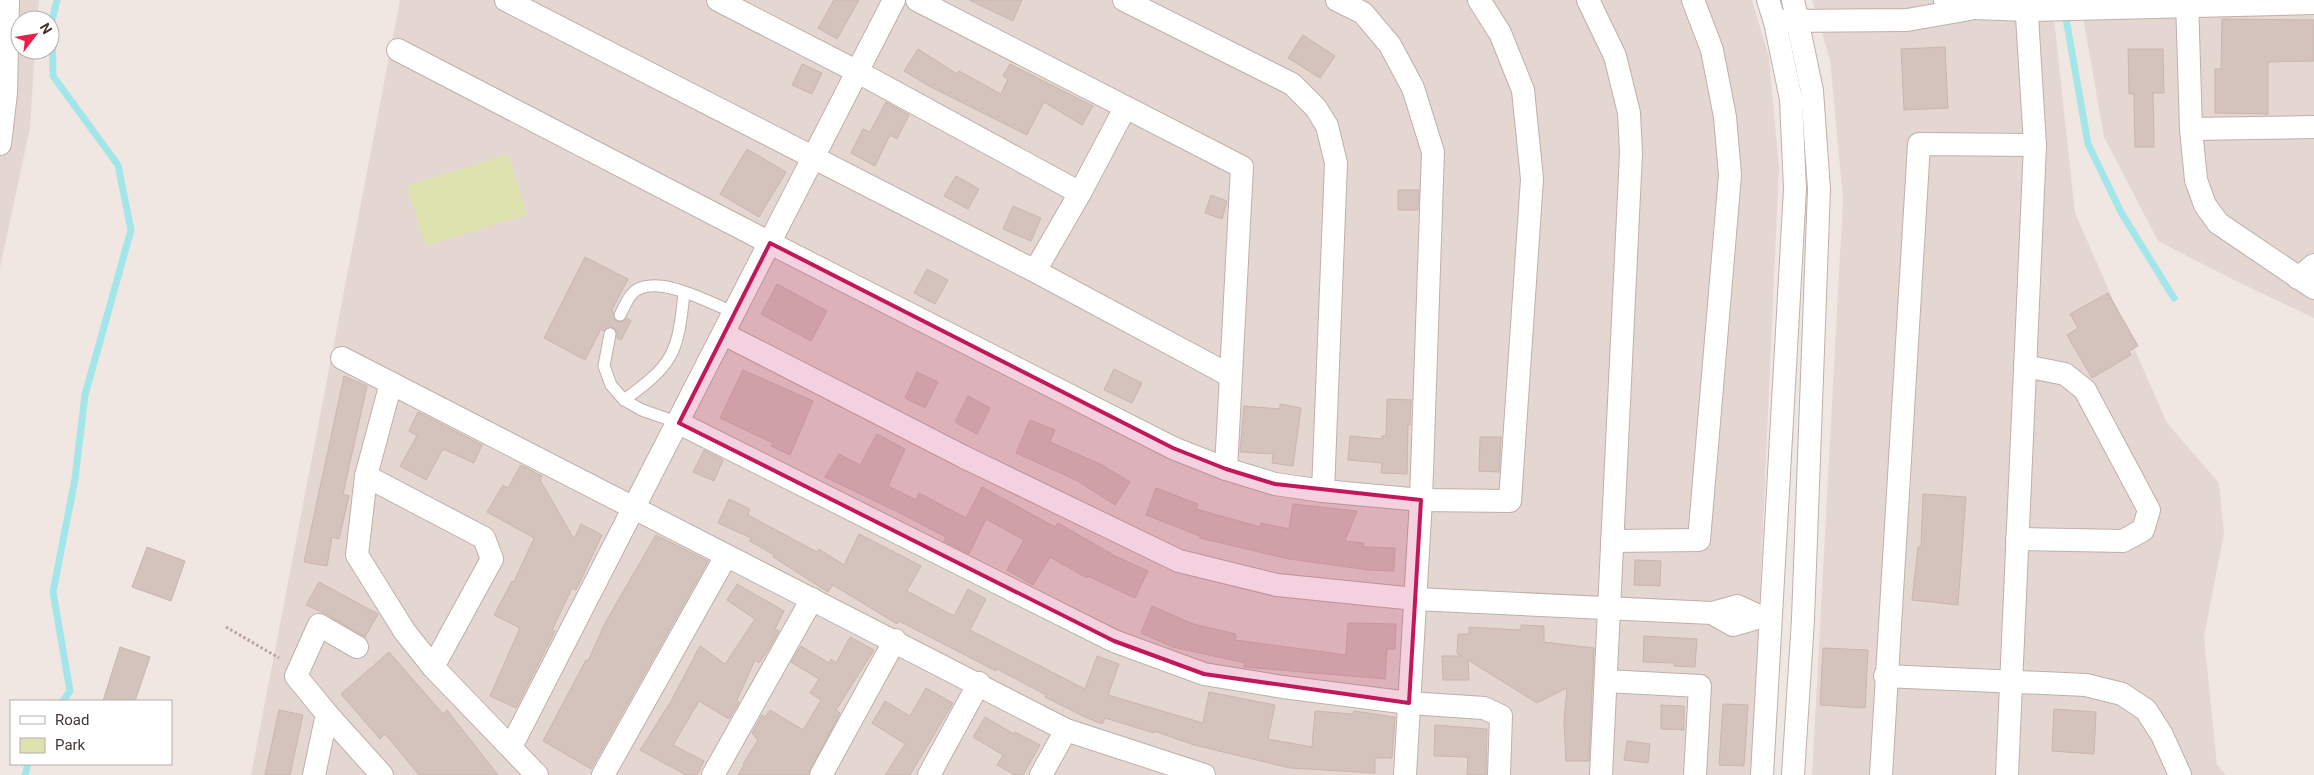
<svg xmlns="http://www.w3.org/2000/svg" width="2314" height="775" viewBox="0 0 2314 775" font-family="Roboto,sans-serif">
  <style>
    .residential { fill: #e4d7d1 }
    .green { fill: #dde2ae }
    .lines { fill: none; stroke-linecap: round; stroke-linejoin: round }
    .stream { stroke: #a2e6ea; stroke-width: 7 }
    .building { fill: #d4c2bc; stroke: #cbb5ad }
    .service-casing { stroke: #beb0aa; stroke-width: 13 }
    .minor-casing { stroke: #beb0aa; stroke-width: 24 }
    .path { stroke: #bba399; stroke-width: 3; stroke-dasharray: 2.5 2.5; stroke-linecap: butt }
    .service { stroke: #fff; stroke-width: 11 }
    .minor { stroke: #fff; stroke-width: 22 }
    .marked { fill: #c2185b; fill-opacity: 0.2; stroke: #c2185b; stroke-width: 4; stroke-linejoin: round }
  </style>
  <rect width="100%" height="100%" fill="#f0e7e3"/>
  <!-- residential -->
  <g class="residential">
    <path d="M 0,0 L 39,0 L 37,20 L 20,20 L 20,50 L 35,50 L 30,128 L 0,268 Z"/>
    <path d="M 400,0 L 1752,0 L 1769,57 L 1779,167 L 1752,775 L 251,775 Z"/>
    <path d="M 1812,0 L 2052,0 L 2075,213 L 2167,423 L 2219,483 L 2224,533 L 2204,637 L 2217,765 L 2226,775 L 1812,775 L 1843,199 L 1830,60 Z"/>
    <path d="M 2080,0 L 2314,0 L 2314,318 L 2232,279 L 2158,241 L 2104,137 Z"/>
  </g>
  <!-- green -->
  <path class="green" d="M 508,154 L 527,214 L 426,246 L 407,186 Z"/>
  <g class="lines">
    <!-- stream -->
    <g class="stream">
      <path d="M 57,0 L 52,21 L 53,76 L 118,165 L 131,230 L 85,395 L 75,479 L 53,592 L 70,691 L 63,701"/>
      <path d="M 2065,13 L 2088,144 L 2122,214 L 2174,298"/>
      <path d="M 25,775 L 28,764"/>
    </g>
  </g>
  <!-- building -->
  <g class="building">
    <path d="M 834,0 L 859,0 L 837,39 L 818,28 Z"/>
    <path d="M 969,0 L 1022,0 L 1013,21 Z"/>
    <path d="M 2222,19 L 2314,20 L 2314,61 L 2268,62 L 2268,114 L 2215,113 L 2215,69 L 2221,69 Z"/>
    <path d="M 1303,35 L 1335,56 L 1320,78 L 1288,58 Z"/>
    <path d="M 1945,47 L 1948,108 L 1904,110 L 1901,49 Z"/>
    <path d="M 918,49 L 957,74 L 959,71 L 1001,94 L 1008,79 L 1003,76 L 1010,64 L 1093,106 L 1082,125 L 1044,102 L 1027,135 L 929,86 L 904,71 Z"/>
    <path d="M 2128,49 L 2163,49 L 2164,93 L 2153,93 L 2154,147 L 2135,147 L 2134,94 L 2129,94 Z"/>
    <path d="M 802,64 L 822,73 L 812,94 L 792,85 Z"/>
    <path d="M 886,102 L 909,115 L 897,139 L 890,135 L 875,166 L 851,153 L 863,129 L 870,132 Z"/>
    <path d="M 747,149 L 786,172 L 759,217 L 720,194 Z"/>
    <path d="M 956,176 L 979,189 L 968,209 L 944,196 Z"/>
    <path d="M 1398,190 L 1419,190 L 1418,210 L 1398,210 Z"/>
    <path d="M 1211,195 L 1227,201 L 1222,219 L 1205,213 Z"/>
    <path d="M 1013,206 L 1041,218 L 1031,241 L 1003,229 Z"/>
    <path d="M 585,257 L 628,279 L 612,310 L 616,321 L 621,322 L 627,318 L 631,321 L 621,340 L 617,338 L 617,332 L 614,328 L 608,327 L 604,331 L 601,329 L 585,360 L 544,338 Z"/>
    <path d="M 927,269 L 948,280 L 935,304 L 914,293 Z"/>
    <path d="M 777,284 L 827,311 L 811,341 L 761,314 Z"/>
    <path d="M 2108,293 L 2138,346 L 2129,351 L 2131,355 L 2092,378 L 2067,335 L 2078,328 L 2070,314 Z"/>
    <path d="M 1114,369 L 1142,383 L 1132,403 L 1104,390 Z"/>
    <path d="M 743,370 L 813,401 L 790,455 L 771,446 L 773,443 L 720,418 Z"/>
    <path d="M 917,372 L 938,382 L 925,408 L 905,398 Z"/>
    <path d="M 344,376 L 367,386 L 343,494 L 349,496 L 339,539 L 332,537 L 327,566 L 304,562 Z"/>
    <path d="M 968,396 L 990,408 L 977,434 L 955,422 Z"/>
    <path d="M 1387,399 L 1411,400 L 1410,425 L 1408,425 L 1407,474 L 1381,473 L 1382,463 L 1348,460 L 1350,436 L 1382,439 L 1382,436 L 1386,436 Z"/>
    <path d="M 1280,404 L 1301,408 L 1293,466 L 1272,463 L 1273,454 L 1240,452 L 1244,406 L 1280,409 Z"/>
    <path d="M 418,412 L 482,445 L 474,463 L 443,449 L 426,480 L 400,466 L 417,436 L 409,431 Z"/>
    <path d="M 1030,420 L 1055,430 L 1050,442 L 1102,465 L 1130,482 L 1115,505 L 1076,480 L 1016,453 Z"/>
    <path d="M 877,434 L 905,449 L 888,486 L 916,500 L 919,493 L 966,518 L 982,487 L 1055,527 L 1058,523 L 1117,557 L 1148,571 L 1135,598 L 1088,576 L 1087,578 L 1050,557 L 1033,585 L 1007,570 L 1024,540 L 986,519 L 969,554 L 944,541 L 946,537 L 898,512 L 825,477 L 839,454 L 860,465 Z"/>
    <path d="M 1480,437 L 1501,437 L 1499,472 L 1479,471 Z"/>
    <path d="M 704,450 L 723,460 L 714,481 L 693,472 Z"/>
    <path d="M 521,465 L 542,476 L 540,480 L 574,539 L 581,524 L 602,535 L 576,590 L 572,588 L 552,630 L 555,631 L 516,708 L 490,696 L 520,628 L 494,615 L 512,581 L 514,582 L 534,538 L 487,512 L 503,485 L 508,488 Z"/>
    <path d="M 1156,488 L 1198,504 L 1196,509 L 1260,527 L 1261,523 L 1289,529 L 1293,504 L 1357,511 L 1345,541 L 1364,543 L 1363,547 L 1395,548 L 1394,571 L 1369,570 L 1289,559 L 1200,538 L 1200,536 L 1146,515 Z"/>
    <path d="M 1923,494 L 1966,497 L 1958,605 L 1912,600 L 1918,547 L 1921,547 Z"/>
    <path d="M 729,499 L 750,509 L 748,515 L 817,552 L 819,549 L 844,565 L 859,534 L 908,559 L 921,566 L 907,591 L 954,616 L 968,589 L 986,599 L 970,630 L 1085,689 L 1097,656 L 1119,664 L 1108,695 L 1203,723 L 1209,692 L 1275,705 L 1268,739 L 1312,747 L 1315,711 L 1353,714 L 1354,711 L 1395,717 L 1392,758 L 1375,758 L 1375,773 L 1290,768 L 1194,745 L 1154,731 L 1154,733 L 1105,718 L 1102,724 L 1085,717 L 1045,697 L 1046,695 L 997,669 L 996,671 L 969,657 L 899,621 L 897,624 L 833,585 L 828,592 L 773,557 L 774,555 L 750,541 L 751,538 L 718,523 Z"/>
    <path d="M 656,535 L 708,561 L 591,769 L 543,741 L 586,660 L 588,661 L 606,621 Z"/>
    <path d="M 147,547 L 185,561 L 171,601 L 132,587 Z"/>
    <path d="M 1635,560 L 1661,561 L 1660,586 L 1634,585 Z"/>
    <path d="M 319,582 L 378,614 L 365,637 L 326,614 L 306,605 Z"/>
    <path d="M 737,584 L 784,611 L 775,629 L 779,631 L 769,649 L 759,663 L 755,660 L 737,700 L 739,702 L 729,719 L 699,701 L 673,745 L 704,761 L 697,775 L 686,775 L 640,750 L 670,703 L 700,646 L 725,664 L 755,619 L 727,600 Z"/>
    <path d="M 1152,606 L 1193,624 L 1236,634 L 1235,640 L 1346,655 L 1348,623 L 1396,624 L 1395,649 L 1387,649 L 1385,679 L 1244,667 L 1245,663 L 1173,647 L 1141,633 Z"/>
    <path d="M 1521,625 L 1544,626 L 1544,642 L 1594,648 L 1589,761 L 1566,761 L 1564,721 L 1567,688 L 1537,703 L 1468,660 L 1469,680 L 1443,680 L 1442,656 L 1462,656 L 1457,653 L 1458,634 L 1469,634 L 1469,627 L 1521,630 Z"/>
    <path d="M 1644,636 L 1697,639 L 1695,667 L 1674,666 L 1674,663 L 1643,662 Z"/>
    <path d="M 850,637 L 874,650 L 836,710 L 840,713 L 808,775 L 738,775 L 744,765 L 743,764 L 758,740 L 752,733 L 762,715 L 765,717 L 770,710 L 803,730 L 821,700 L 810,693 L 819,679 L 791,662 L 801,646 L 829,663 L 831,659 L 836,663 Z"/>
    <path d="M 120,647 L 150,657 L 135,701 L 103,701 Z"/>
    <path d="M 1823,648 L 1868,650 L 1865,708 L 1820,705 Z"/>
    <path d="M 389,652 L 443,714 L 447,710 L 498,775 L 419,775 L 385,734 L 380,739 L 341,694 Z"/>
    <path d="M 926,688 L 953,703 L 910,775 L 885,775 L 905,744 L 872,723 L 885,701 L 910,716 Z"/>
    <path d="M 1723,704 L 1748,705 L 1744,766 L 1719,765 Z"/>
    <path d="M 1661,705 L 1684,706 L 1684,730 L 1661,729 Z"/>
    <path d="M 2054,709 L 2096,712 L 2094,754 L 2052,751 Z"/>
    <path d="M 279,710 L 303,715 L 290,775 L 265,775 Z"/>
    <path d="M 985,717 L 1014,734 L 1015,732 L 1040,745 L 1023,775 L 1015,775 L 997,765 L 1003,755 L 973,737 Z"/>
    <path d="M 1435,725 L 1487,729 L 1486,775 L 1467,775 L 1468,757 L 1434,756 Z"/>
    <path d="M 1627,741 L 1650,744 L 1648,763 L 1624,760 Z"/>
  </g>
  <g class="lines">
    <!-- service casing -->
    <g class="service-casing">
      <g id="service">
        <path d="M 620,315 C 624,308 628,296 635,291 C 659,274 710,303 735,313"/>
        <path d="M 610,334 L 604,366 L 611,385 L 624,400 L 642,410 L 679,423"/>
        <path d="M 624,400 C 674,364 678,353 684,293"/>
      </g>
    </g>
    <!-- minor casing -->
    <g class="minor-casing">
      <g id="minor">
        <path d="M 506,0 L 1035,271 L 1229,375"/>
        <path d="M 718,0 L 858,72 L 1080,193"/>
        <path d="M 917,0 L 1242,167 L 1226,469"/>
        <path d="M 1124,0 L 1292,84 L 1316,108 L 1327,126 L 1336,163 L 1323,491"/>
        <path d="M 1337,0 L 1363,13 L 1390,45 L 1413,88 L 1433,152 L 1421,500 L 1405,775"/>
        <path d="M 1588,0 L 1615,56 L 1629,113 L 1631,153 L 1601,775"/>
        <path d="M 1945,0 L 1974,8 L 2027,10 L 2314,3"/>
        <path d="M 2187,0 L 2191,129 L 2196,180 L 2205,205 L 2218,223 L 2314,288"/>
        <path d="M 1783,21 L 1907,20 L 1970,9"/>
        <path d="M 398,50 L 770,243 L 1173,448 L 1226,469 L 1275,484 L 1323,491 L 1421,500 L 1510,501 L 1532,179 L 1523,90 L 1500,33 L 1479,0"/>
        <path d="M 2191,129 L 2314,127"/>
        <path d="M 0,144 L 6,93 L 8,0"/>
        <path d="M 1035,271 L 1080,193 L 1125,108"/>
        <path d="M 2298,278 L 2314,265"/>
        <path d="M 724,334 L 964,457 L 1179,561 L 1277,585 L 1415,599 L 1712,613 L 1737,606 L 1761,617"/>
        <path d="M 342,358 L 1066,730 L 1204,775"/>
        <path d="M 391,383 L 366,476 L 357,555 L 405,632 L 433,667 L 537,775"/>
        <path d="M 679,423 L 1114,641 L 1204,674 L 1283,687 L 1409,703 L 1484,708 L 1501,716 L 1499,775"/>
        <path d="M 366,476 L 484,538 L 492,559 L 433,667"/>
        <path d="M 2017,539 L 2123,541 L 2143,530 L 2149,510 L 2085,390 L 2065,374 L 2025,366"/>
        <path d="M 1612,541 L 1699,540 L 1730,175 L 1725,117 L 1712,50 L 1693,0"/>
        <path d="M 1712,613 L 1733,625 L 1761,617 L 1767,618"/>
        <path d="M 357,647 L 319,625 L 296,676 L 327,714 L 382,775"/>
        <path d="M 1885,676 L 2086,685 L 2122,694 L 2146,710 L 2162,735 L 2180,775"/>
        <path d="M 1606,681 L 1700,686 L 1695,775"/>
        <path d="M 511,747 L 894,0"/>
        <path d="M 314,775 L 327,714"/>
        <path d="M 603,775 L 726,556"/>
        <path d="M 713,775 L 812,599"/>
        <path d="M 821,775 L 895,640"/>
        <path d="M 929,775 L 979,683"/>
        <path d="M 1041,775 L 1066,730"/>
        <path d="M 1762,775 L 1795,189 L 1791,99 L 1775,22 L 1768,0"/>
        <path d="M 1793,775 L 1803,619 L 1819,189 L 1812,91 L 1793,0"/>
        <path d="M 1881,775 L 1919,144 L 2035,145"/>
        <path d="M 2007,775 L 2035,145 L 2026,0"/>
      </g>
    </g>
    <!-- path -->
    <path class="path" d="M 226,627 L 279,658"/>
    <!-- service -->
    <use href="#service" class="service"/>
    <!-- minor -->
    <use href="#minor" class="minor"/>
  </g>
  <!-- marked area -->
  <path class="marked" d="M 770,243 L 1173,448 L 1226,469 L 1275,484 L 1421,500 L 1409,703 L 1204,674 L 1114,641 L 679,423 Z"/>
  <!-- legend -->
  <rect x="10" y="700" width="162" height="65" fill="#ffffff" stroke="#b3afae"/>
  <rect x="20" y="716" width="25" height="8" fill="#ffffff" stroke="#b3afae"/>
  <text x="55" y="725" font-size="15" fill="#413734">Road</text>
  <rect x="20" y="738" width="25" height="15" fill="#dde2ae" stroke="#b3afae"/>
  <text x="55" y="750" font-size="15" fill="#413734">Park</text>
  <!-- north arrow -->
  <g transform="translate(35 35) rotate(59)"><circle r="24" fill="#ffffff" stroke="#b3afae"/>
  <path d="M0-4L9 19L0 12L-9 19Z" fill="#ea204a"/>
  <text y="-8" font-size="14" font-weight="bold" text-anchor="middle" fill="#413734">N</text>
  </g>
</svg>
